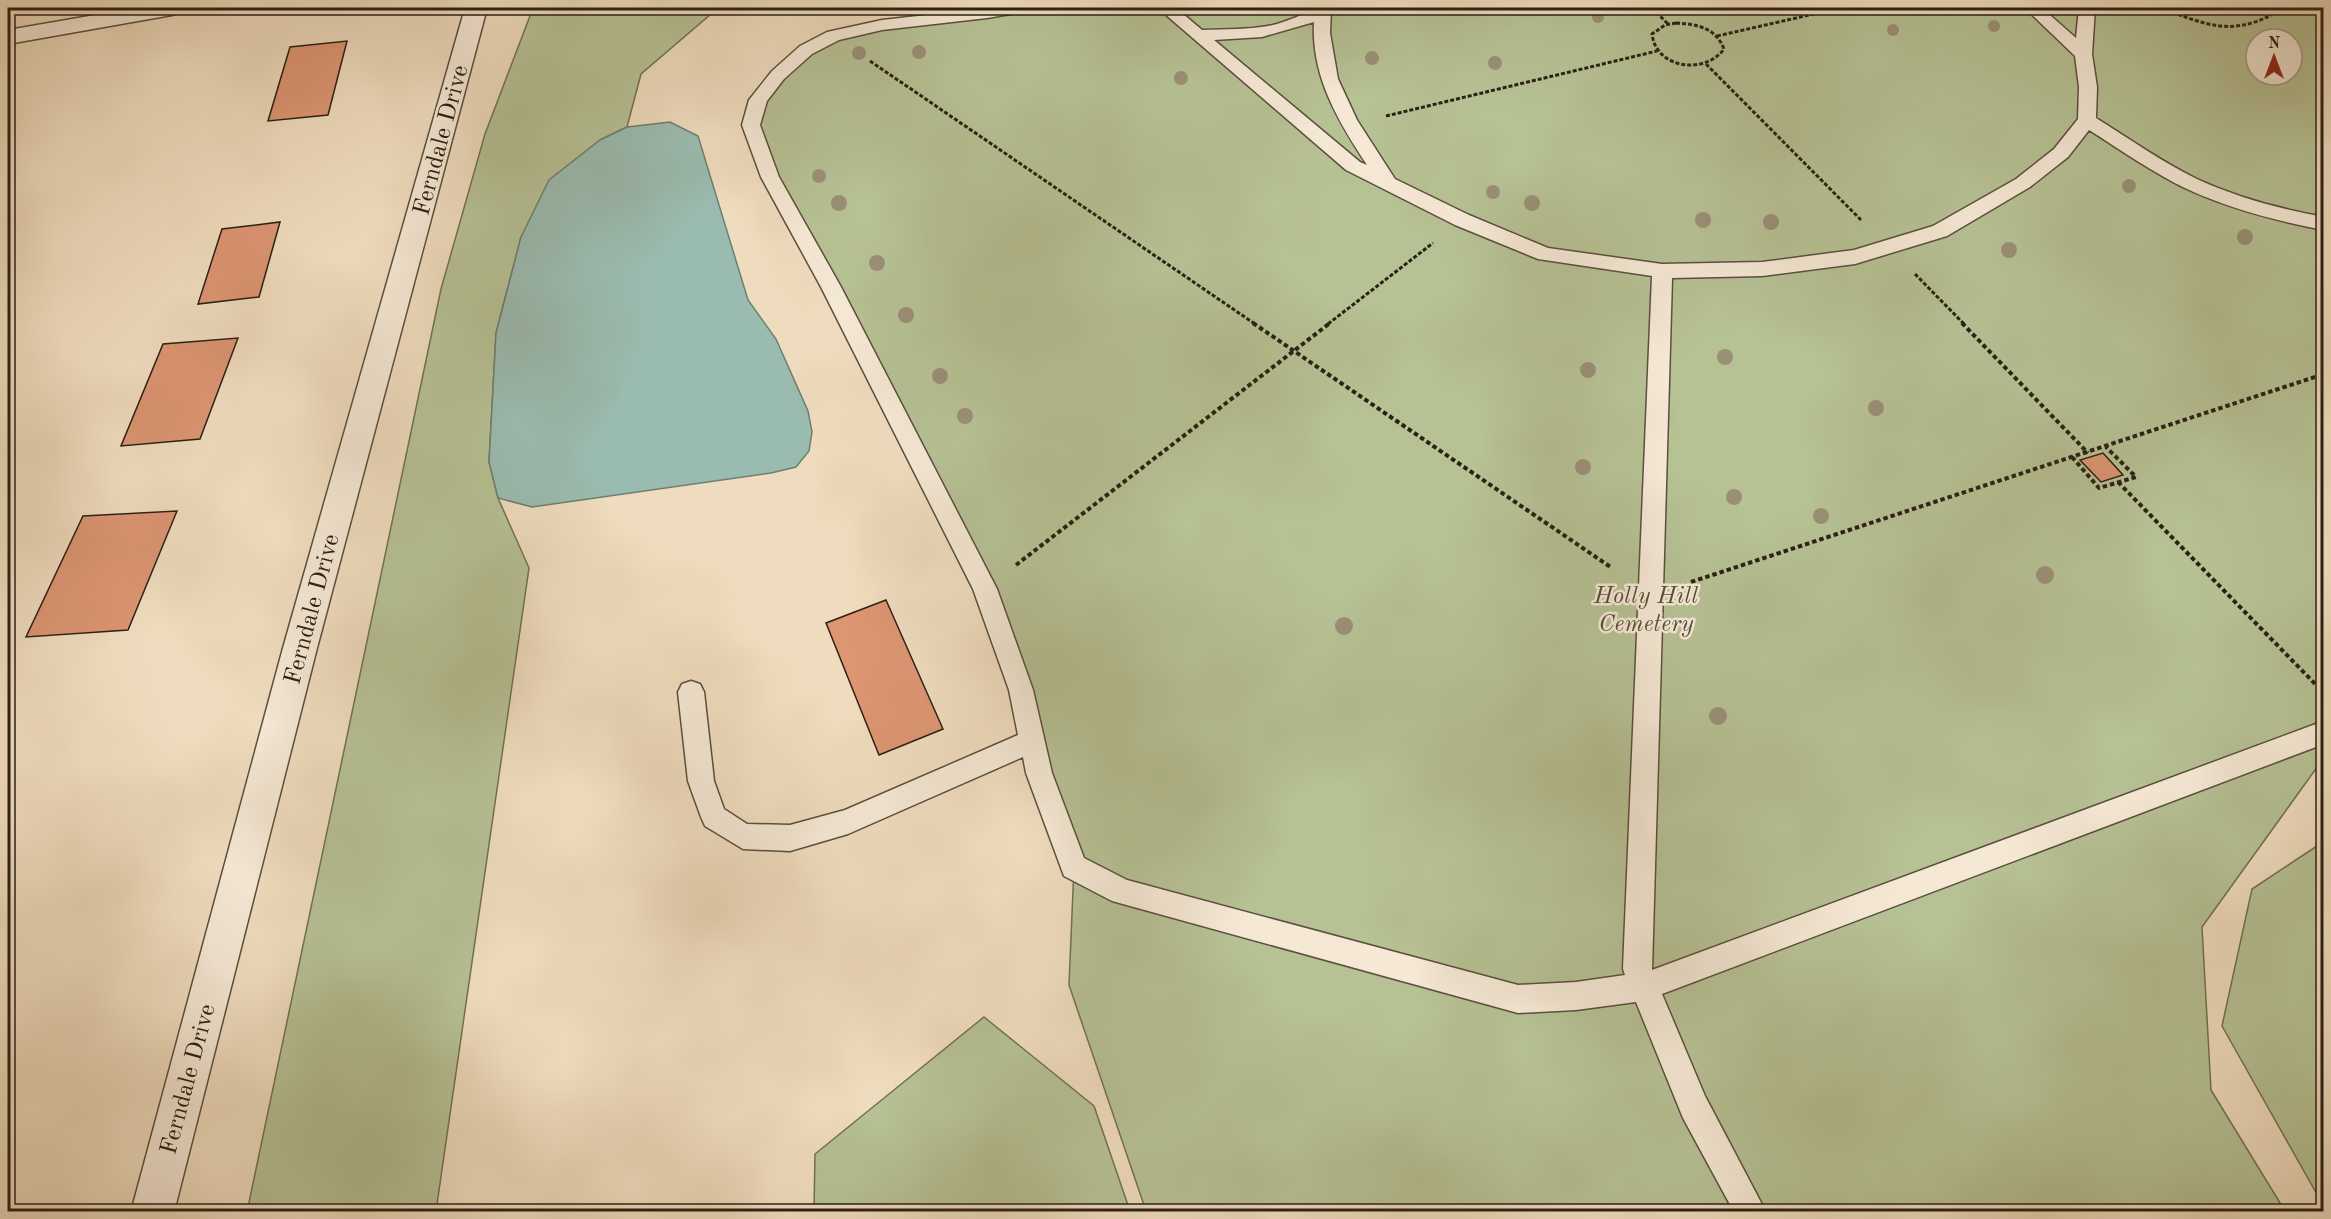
<svg xmlns="http://www.w3.org/2000/svg" width="2331" height="1219" font-family="'Old Standard TT',serif">
<style>
.green{fill:#b6c194;stroke:#707054;stroke-width:1.5;fill-rule:evenodd}
.water{fill:#9abcb0;stroke:#6d7e72;stroke-width:1.5}
.building{fill:#dd9573;stroke:#2a2014;stroke-width:1.5}
.lines{fill:none;stroke-linecap:round;stroke-linejoin:round}
.service-casing{stroke:#5b4f3e;stroke-width:3}
.minor-casing{stroke:#5b4f3e;stroke-width:3}
.tertiary-casing{stroke:#5b4f3e;stroke-width:3}
.path-far1{stroke:#2a2014;stroke-width:3;stroke-dasharray:4 2;stroke-linecap:butt}
.path{stroke:#2a2014;stroke-width:4;stroke-dasharray:4.5 3;stroke-linecap:butt}
.service{fill:#f5e8d5;fill-rule:evenodd}
.minor{fill:#f5e8d5;fill-rule:evenodd}
.tertiary{fill:#f5e8d5;fill-rule:evenodd}
.tree{fill:#9a8f75}
.labels{text-anchor:middle;stroke-width:5;stroke-linejoin:round;paint-order:stroke}
.street-label{font-size:24px;fill:#2a2014;stroke:#f5e8d5}
.park-label{font-size:24px;font-style:italic;fill:#54503a;stroke:#f5e8d5}
</style>
<rect width="100%" height="100%" fill="#efdcbe"/>
<filter id="stains"><feTurbulence type="fractalNoise" baseFrequency=".00333" numOctaves="4"/><feColorMatrix values="0 0 0 0 .2 0 0 0 0 .09 0 0 0 0 .02 0 0 0 .5 -.17"/></filter>
<radialGradient id="worn" r=".72"><stop offset=".6" stop-color="#630" stop-opacity="0"/><stop offset="1" stop-color="#630" stop-opacity=".3"/></radialGradient>
<!-- green -->
<g class="green">
<path d="M533,8H718L641,74L627,127L600,140L521,237L496,333L489,462L498,498L529,568L436,1211L247,1212L441,289L485,134Z"/>
<path d="M1016,8H2323V759L2202,927L2211,1090L2285,1211H1146L1069,985L1074,867L985,589L751,125L758,100L833,36ZM2256,39H2292V75H2256Z"/>
<path d="M2323,842V1205L2222,1026L2252,889Z"/>
<path d="M984,1017L1094,1106L1130,1211H814L815,1154Z"/>
</g>
<!-- water -->
<path class="water" d="M670,122L698,136L748,300L776,339L808,411L812,432L809,451L796,467L771,473L532,507L498,498L489,462L496,333L521,237L549,180L600,140L627,127Z"/>
<!-- building -->
<g class="building">
<path d="M347,41L328,115L268,121L290,47Z"/>
<path d="M280,222L259,297L198,304L222,229Z"/>
<path d="M238,338L200,439L121,446L163,344Z"/>
<path d="M2103,453L2123,475L2101,482L2080,460Z"/>
<path d="M177,511L128,630L26,637L83,516Z"/>
<path d="M886,600L943,729L879,755L826,623Z"/>
</g>
<g class="lines">
<!-- service casing -->
<g class="service-casing">
<path id="service" d="M990,8H1024L1022,12L987,18L882,30L839,40L812,54L784,79L767,101L760,125L779,177L841,287L997,589L1033,690L1052,773L1084,858L1127,880L1518,985L1576,982L1625,975L1623,969L1652,276L1538,259L1455,225L1346,170L1158,8H1176L1202,30C1226,29 1250,30 1273,25C1295,20 1310,8 1331,8L1330,33L1338,79L1357,120L1395,179L1469,215L1548,248L1662,264L1762,262L1854,250L1933,226L2016,179L2054,149L2078,119L2079,87L2075,56L2025,8H2042L2076,38L2079,8H2095L2092,54L2097,87L2096,118C2130,139 2163,163 2199,180C2239,198 2281,209 2324,217V230C2277,221 2230,209 2187,189C2153,173 2121,150 2089,130L2068,157L2030,187L1947,236L1855,264L1762,276L1672,278L1652,970L2324,721V744L1662,994L1705,1096L1766,1212H1734L1683,1118L1636,1002L1576,1010L1518,1013L1112,901L1064,876L1026,773L1023,757L848,834L790,851L743,849L705,826L701,817L688,781L678,692L682,684L691,681L700,684L704,692L714,781L724,809L747,824L790,825L845,810L1018,735L1009,690L973,589L821,287L761,177L742,125L749,100L772,71L800,46L827,32L882,20ZM1314,22C1311,76 1338,121 1367,165L1360,162L1214,40L1262,37Z"/>
</g>
<!-- minor casing -->
<g class="minor-casing">
<path id="minor" d="M465,8H487L317,648L174,1212H131L283,648Z"/>
</g>
<!-- tertiary casing -->
<g class="tertiary-casing">
<path id="tertiary" d="M136,8H183L180,13L172,15L8,44V30Z"/>
</g>
<!-- path-far1 -->
<g class="path-far1">
<path d="M1652,8L1668,24"/>
<path d="M2161,8C2202,23 2229,37 2271,15L2269,8"/>
<path d="M1676,23C1697,24 1716,28 1724,49C1705,75 1656,69 1652,34L1665,25Z"/>
<path d="M1717,36L1840,8"/>
<path d="M870,61L1255,324"/>
<path d="M1706,64L1861,220"/>
<path d="M1386,116L1657,51"/>
<path d="M1915,274L1964,324"/>
<path d="M1328,324L1433,243"/>
</g>
<!-- path -->
<g class="path">
<path d="M1253,323L1612,568"/>
<path d="M1962,323L2088,453"/>
<path d="M2072,457L2099,488L2136,477L2106,447"/>
<path d="M2118,482L2324,693"/>
<path d="M1016,565L1330,323"/>
<path d="M1691,582L2324,374"/>
</g>
<!-- service -->
<use href="#service" class="service"/>
<!-- minor -->
<use href="#minor" class="minor"/>
<!-- tertiary -->
<use href="#tertiary" class="tertiary"/>
</g>
<!-- trees -->
<g class="tree">
<circle cx="1598" cy="17" r="6"/>
<circle cx="1994" cy="26" r="6"/>
<circle cx="1893" cy="30" r="6"/>
<circle cx="919" cy="52" r="7"/>
<circle cx="859" cy="53" r="7"/>
<circle cx="1372" cy="58" r="7"/>
<circle cx="1495" cy="63" r="7"/>
<circle cx="1181" cy="78" r="7"/>
<circle cx="819" cy="176" r="7"/>
<circle cx="2129" cy="186" r="7"/>
<circle cx="1493" cy="192" r="7"/>
<circle cx="839" cy="203" r="8"/>
<circle cx="1532" cy="203" r="8"/>
<circle cx="1703" cy="220" r="8"/>
<circle cx="1771" cy="222" r="8"/>
<circle cx="2245" cy="237" r="8"/>
<circle cx="2009" cy="250" r="8"/>
<circle cx="877" cy="263" r="8"/>
<circle cx="906" cy="315" r="8"/>
<circle cx="1725" cy="357" r="8"/>
<circle cx="1588" cy="370" r="8"/>
<circle cx="940" cy="376" r="8"/>
<circle cx="1876" cy="408" r="8"/>
<circle cx="965" cy="416" r="8"/>
<circle cx="1583" cy="467" r="8"/>
<circle cx="1734" cy="497" r="8"/>
<circle cx="1821" cy="516" r="8"/>
<circle cx="2045" cy="575" r="9"/>
<circle cx="1344" cy="626" r="9"/>
<circle cx="1718" cy="716" r="9"/>
</g>
<g class="labels">
<!-- street labels -->
<g class="street-label">
<text transform="translate(440 140) rotate(-75)" y="8">Ferndale Drive</text>
<text transform="translate(311 609) rotate(-75)" y="8">Ferndale Drive</text>
<text transform="translate(187 1079) rotate(-75)" y="8">Ferndale Drive</text>
</g>
<!-- park labels -->
<g class="park-label">
<text x="1646" y="603">Holly Hill<tspan x="1646" dy="28">Cemetery</tspan></text>
</g>
</g>
<!-- margin -->
<rect width="2331" height="1219" fill="none" stroke="#efdcbe" stroke-width="30"/>
<rect x="9" y="9" width="2313" height="1201" fill="none" stroke="#2a2014" stroke-width="3"/>
<rect x="15" y="15" width="2301" height="1189" fill="none" stroke="#2a2014" stroke-width="1.5"/>
<!-- north arrow -->
<g transform="translate(2274 57)"><circle r="28" fill="#f5e8d5" stroke="#a49888" stroke-width="1.5"/>
<path d="M0-4.5L10 22L0 15L-10 22Z" fill="#8f2418"/>
<text y="-9" font-size="16" font-weight="bold" text-anchor="middle" fill="#2a2014">N</text>
</g>
<rect width="100%" height="100%" filter="url(#stains)"/>
<rect width="100%" height="100%" fill="url(#worn)"/>
</svg>
